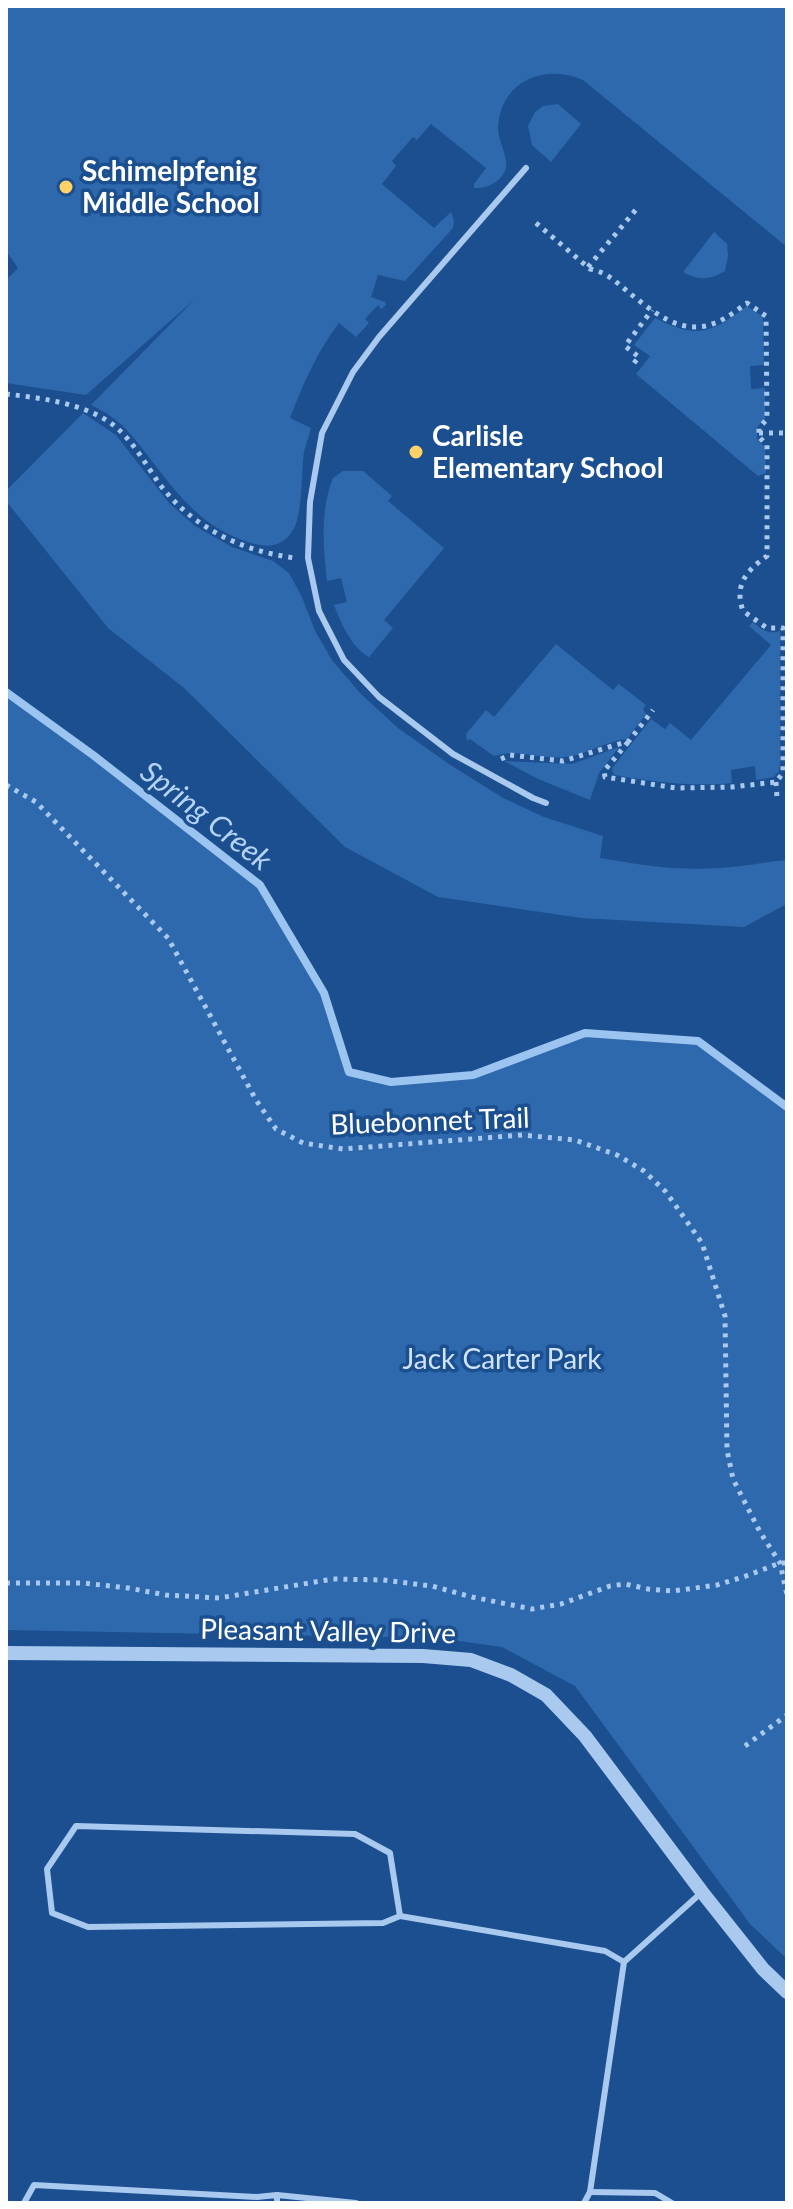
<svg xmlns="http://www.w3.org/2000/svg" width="793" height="2209" font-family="Lato,sans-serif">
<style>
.green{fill:#2e69ad}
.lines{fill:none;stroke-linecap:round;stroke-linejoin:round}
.stream{stroke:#9cc4f0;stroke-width:8}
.path{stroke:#a9c9ee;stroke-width:5;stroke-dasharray:4 6;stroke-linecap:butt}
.service{stroke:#a9c9ee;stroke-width:6}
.tertiary{stroke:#a9c9ee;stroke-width:14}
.poi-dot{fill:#ffd166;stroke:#1b4f8f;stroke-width:3}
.labels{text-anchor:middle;stroke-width:7;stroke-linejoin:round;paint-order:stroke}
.poi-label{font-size:28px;font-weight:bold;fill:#fff;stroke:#1b4f8f;text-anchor:start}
.street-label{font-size:28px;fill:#fff;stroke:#1b4f8f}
.park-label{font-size:28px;fill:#cfe3fa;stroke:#1b4f8f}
.water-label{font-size:30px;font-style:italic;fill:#b5d3f5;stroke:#1b4f8f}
</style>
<rect width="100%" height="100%" fill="#1b4f8f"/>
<!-- green -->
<g class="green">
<path d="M6,6H787V247L583,80C544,63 499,82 498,129C498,141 510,159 505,171C500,183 485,189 474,188V184L486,168L431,124L417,140L413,137L392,161L396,166L382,184L434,228L451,212L454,221L453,228L405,281L378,275L371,297L385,302L386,305L381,309L378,305L365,319L369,323L356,337L339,323C317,352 303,384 290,418L311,428C309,436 306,444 304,452C301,472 303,514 293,530C283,547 268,548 251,543C188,524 166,474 126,429C116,419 104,411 91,405L194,300L86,395L6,383V280L18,268L6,251Z"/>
<path d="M558,104L581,124L551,162L532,145L528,126L535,112L543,106Z"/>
<path d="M714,232L727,244L728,256L725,271C709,280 699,281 683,272Z"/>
<path d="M747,306L763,317L764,365L750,366L751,389L765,388V419L757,427V439L765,447L766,473L758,476L636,374L650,356L634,345L655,318C697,339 711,334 747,306Z"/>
<path d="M83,413L116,435L169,503L195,526L232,547L273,561L289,573L302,597L315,631L332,660L360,693L398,728L449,764L503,798L544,817L603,836L600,858C640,865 679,871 719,868C741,867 764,862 787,860V904L744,927L581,918L438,897L345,847L184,688L108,628L6,501V491Z"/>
<path d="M343,471H363L392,496L388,501L444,548L384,620L393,628L369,657C351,647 341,623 334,605L347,602L341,578L327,581C323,547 320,510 333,478Z"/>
<path d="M753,622C760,629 769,635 780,631V764L779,771L774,777L756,780L755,766L731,770L732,783C692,787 654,782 615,775L612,771L613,767L651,719L665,729L670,723L691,740L771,645L749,626Z"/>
<path d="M556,644L613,690L619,684L646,705L643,709L646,714L627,739C605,741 587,755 565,757C539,760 522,748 494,756L470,739L467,741L466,734L486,710L494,717Z"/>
<path d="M6,692L93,755L260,885L324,993L349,1072L391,1082L473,1075L585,1033L698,1041L787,1107V1959L750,1924L575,1686L502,1647L437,1638L6,1630Z"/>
<path d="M619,747L599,773L590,800L538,779L504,761L572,764Z"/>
</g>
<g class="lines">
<!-- stream -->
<path class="stream" d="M6,692L93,755L260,885L324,993L349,1072L391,1082L473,1075L585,1033L698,1041L787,1107"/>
<!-- path -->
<g class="path">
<path d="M536,223L590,269C606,272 615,281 627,291C652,311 681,337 715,323C726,319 737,310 747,303L766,316L767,419L759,428V437L767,445V556C746,571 734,585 743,611L767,628H783V773L776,782L732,787L676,788L605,777L604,771L629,741"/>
<path d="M588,267L639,206"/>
<path d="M634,363L639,357L625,346L652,310"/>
<path d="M6,394C41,398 83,403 112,424C131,438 145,463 158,482C191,527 241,551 295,558"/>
<path d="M759,433H787"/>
<path d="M501,759L510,755L563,761L629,741L653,710"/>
<path d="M776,782L777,798"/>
<path d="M6,785L36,802L168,938L256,1100L276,1129L303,1143L343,1149L522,1135L575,1140L617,1155L644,1171L666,1192L702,1243L725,1316L727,1450L733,1479L760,1532L780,1563L787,1595"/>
<path d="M6,1583H83L128,1588L166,1595L219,1598L333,1579L383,1580L432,1586L472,1597L532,1609L561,1604L610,1586L625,1584L648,1589L673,1591L717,1585L746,1576L780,1563H787"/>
<path d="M745,1746L787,1715"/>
</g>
<!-- service -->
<g class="service">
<path d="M526,168L379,337L353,372L322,433L310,502L308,558L319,611L344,660L379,697L453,754L533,798L546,803"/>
<path d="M76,1826L355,1834L390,1853L400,1916L383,1923L88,1927L52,1913L47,1869Z"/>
<path d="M400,1916L605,1951L624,1962"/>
<path d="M590,2192L655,2193L672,2203"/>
<path d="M277,2195L356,2203"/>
<path d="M24,2203L34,2185L257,2197L277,2195V2203"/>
<path d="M584,2203L590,2192L624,1962L701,1893"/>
</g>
<!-- tertiary -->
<path class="tertiary" d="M6,1653L423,1656L471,1660L511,1675L546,1695L585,1736L702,1892L763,1969L787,1992"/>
</g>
<!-- markers -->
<g class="poi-dot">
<circle cx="66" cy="187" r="8"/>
<circle cx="416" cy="452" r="8"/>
</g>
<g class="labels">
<!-- poi labels -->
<g class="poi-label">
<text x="82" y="181">Schimelpfenig<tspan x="82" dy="32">Middle School</tspan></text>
<text x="432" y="446">Carlisle<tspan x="432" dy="32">Elementary School</tspan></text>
</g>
<!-- street labels -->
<g class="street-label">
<text transform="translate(430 1121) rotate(-2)" y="10">Bluebonnet Trail</text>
<text transform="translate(328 1631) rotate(1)" y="10">Pleasant Valley Drive</text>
</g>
<!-- park labels -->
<g class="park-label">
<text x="502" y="1369">Jack Carter Park</text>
</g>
<!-- water labels -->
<g class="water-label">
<text transform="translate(206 816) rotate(38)" y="10">Spring Creek</text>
</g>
</g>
<!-- border -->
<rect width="793" height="2209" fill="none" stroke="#ffffff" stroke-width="16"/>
</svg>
